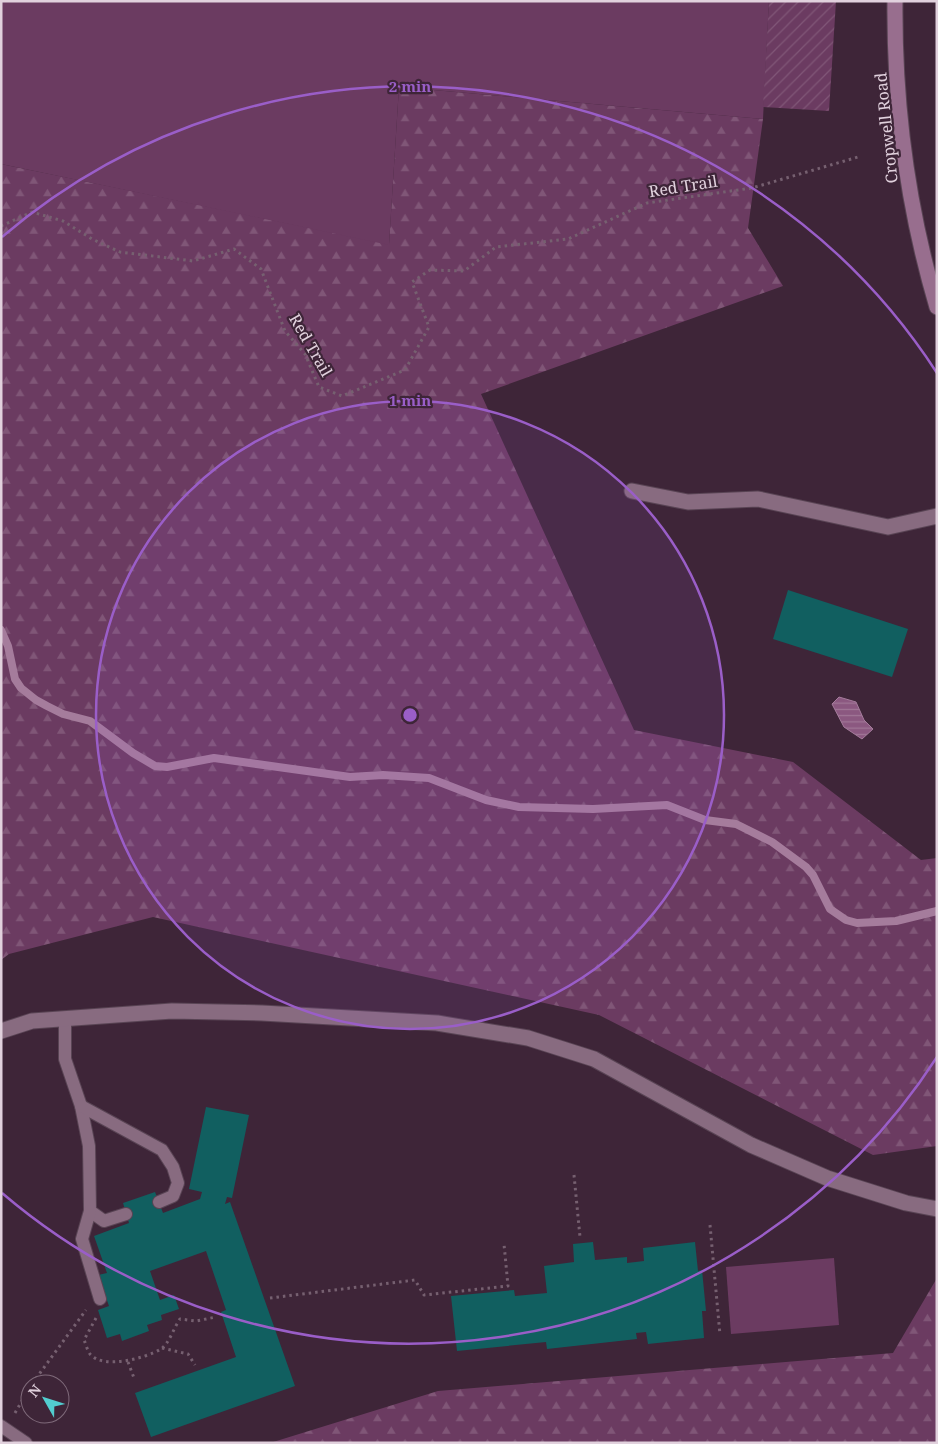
<svg xmlns="http://www.w3.org/2000/svg" width="938" height="1444" font-family="'Noto Serif',serif">
<style>
.forest{fill:url(#forest-firs)}
.park{fill:#6b3b61}
.garden{fill:url(#garden-furrows)}
.water{fill:url(#water-rules);stroke:#a57c9c}
.lines{fill:none;stroke-linecap:round;stroke-linejoin:round}
.stream{stroke:#a57c9c;stroke-width:8}
.building{fill:#115f60}
.lane-casing{stroke:#594454;stroke-width:14}
.street-casing{stroke:#594454;stroke-width:17}
.secondary-casing{stroke:#594454;stroke-width:17}
.path{stroke:#766070;stroke-width:3;stroke-dasharray:2.5 4;stroke-linecap:butt}
.lane{stroke:#886b80;stroke-width:12}
.street{stroke:#886b80;stroke-width:15}
.secondary{stroke:#986e8e;stroke-width:15}
.ring{fill:none;stroke:#9a5ec8;stroke-width:2.5}
.labels{text-anchor:middle;stroke-width:4.5;stroke-linejoin:round;paint-order:stroke}
.street-label{font-size:16px;fill:#e1d1dd;stroke:#3e2538}
.centre{fill:#9a5ec8;stroke:#3e2538;stroke-width:2.5}
.ring-label{font-size:15px;text-anchor:middle;font-weight:bold;fill:#9a5ec8;stroke:#3e2538;stroke-width:4.5;stroke-linejoin:round;paint-order:stroke}
</style>
<defs>
<pattern id="forest-firs" width="22" height="20" patternUnits="userSpaceOnUse" patternTransform="scale(1.25)"><rect width="22" height="20" fill="#6b3b61"/><path d="M5 1l3.5 6h-7zM16 11l3.5 6h-7z" fill="#805677"/></pattern>
<pattern id="garden-furrows" width="10" height="10" patternUnits="userSpaceOnUse" patternTransform="scale(1.25)"><rect width="10" height="10" fill="#6b3b61"/><path d="M-1 1l2-2M0 10L10 0M9 11l2-2" fill="none" stroke="#805677"/></pattern>
<pattern id="water-rules" width="6" height="5" patternUnits="userSpaceOnUse" patternTransform="scale(1.25)"><rect width="6" height="5" fill="#8b5880"/><path d="M0 2.5h6" fill="none" stroke="#a07797"/></pattern>
</defs>
<rect width="100%" height="100%" fill="#3e2538"/>
<!-- forest -->
<g class="forest">
<path d="M399,87L763,119L748,228L783,286L481,394L634,730L793,762L921,860L937,858V1146L873,1155L599,1015L153,917L9,954L1,960V164L389,244Z"/>
<path d="M937,1278V1443H270L438,1391L893,1353Z"/>
</g>
<!-- park -->
<g class="park">
<path d="M1,1H769L763,119L399,87L389,245L1,164Z"/>
<path d="M834,1258L839,1325L731,1334L726,1267Z"/>
</g>
<!-- garden -->
<path class="garden" d="M769,1H836L829,111L763,107Z"/>
<!-- water -->
<path class="water" d="M839,697L856,702L864,720L873,729L862,739L844,727L832,704Z"/>
<g class="lines">
<!-- stream -->
<path class="stream" d="M1,630L8,646L15,679L21,688L36,700L47,706L63,714L90,721L133,753L155,766L167,767L214,758L350,777L383,775L429,778L486,800L519,807L593,809L667,805L705,820L736,824L772,842L806,867L813,875L830,909L846,920L857,923L896,921L937,911"/>
</g>
<!-- building -->
<g class="building">
<path d="M788,590L908,629L892,677L773,639Z"/>
<path d="M206,1107L249,1115L232,1198L227,1197L225,1204L230,1202L295,1386L151,1437L135,1393L236,1357L221,1312L226,1310L206,1251L150,1271L160,1300L174,1295L179,1309L161,1315L162,1320L147,1325L149,1331L122,1341L120,1334L107,1338L98,1310L109,1306L98,1275L107,1273L94,1236L129,1223L123,1203L155,1192L163,1213L200,1199L202,1192L189,1189Z"/>
<path d="M593,1242L595,1260L627,1257V1263L644,1261L643,1248L695,1242L698,1271L702,1270L706,1311H702L704,1338L648,1344L646,1332L636,1333L637,1339L547,1349L546,1342L457,1351L451,1296L514,1290L515,1296L547,1293L544,1266L574,1262L573,1244Z"/>
</g>
<g class="lines">
<!-- lane casing -->
<g class="lane-casing">
<g id="lane">
<path d="M65,1019V1059L81,1106L89,1146L90,1211L104,1221L126,1214"/>
<path d="M81,1106L162,1150L173,1167L178,1183L173,1196L159,1202"/>
<path d="M90,1211L82,1239L100,1299"/>
<path d="M1,1426L26,1443"/>
</g>
</g>
<!-- street casing -->
<g class="street-casing">
<g id="street">
<path d="M632,491L688,502L758,499L888,527L937,516"/>
<path d="M1,1031L32,1021L172,1011L262,1013L437,1023L528,1038L594,1059L751,1145L827,1178L906,1203L937,1209"/>
</g>
</g>
<!-- secondary casing -->
<g class="secondary-casing">
<path id="secondary" d="M895,1C894,103 908,209 937,307"/>
</g>
<!-- path -->
<g class="path">
<path d="M1,226L32,212L63,221L92,239L120,252L193,261L234,249L261,269L285,331L305,354L319,387L342,396L405,370L429,327L412,282L430,270L464,271L496,247L568,239L647,203L752,188L858,157"/>
<path d="M574,1175L580,1237"/>
<path d="M710,1225L720,1335"/>
<path d="M270,1298L415,1280L424,1295L508,1286L504,1244"/>
<path d="M96,1318L84,1340C86,1344 87,1350 90,1354C103,1370 146,1358 161,1349C169,1344 174,1327 180,1319L196,1321L216,1317"/>
<path d="M162,1348L188,1354L195,1365"/>
<path d="M128,1362L134,1378"/>
<path d="M32,1384L86,1310"/>
<path d="M15,1413L30,1387"/>
</g>
<!-- lane -->
<use href="#lane" class="lane"/>
<!-- street -->
<use href="#street" class="street"/>
<!-- secondary -->
<use href="#secondary" class="secondary"/>
</g>
<!-- distance rings -->
<circle cx="410" cy="715" r="314" fill="#9a5ec8" fill-opacity=".12"/>
<g class="ring">
<circle cx="410" cy="715" r="314"/>
<path d="M937 1057A628 628 0 0 1 2 1193M2 237A628 628 0 0 1 937 373"/>
</g>
<g class="labels">
<!-- street labels -->
<g class="street-label">
<text transform="translate(886 128) rotate(-96)" y="6">Cropwell Road</text>
<text transform="translate(683 186) rotate(-9)" y="6">Red Trail</text>
<text transform="translate(311 345) rotate(60)" y="6">Red Trail</text>
</g>
</g>
<circle cx="410" cy="715" r="8" class="centre"/>
<g class="ring-label">
<text x="410" y="92">2 min</text>
<text x="410" y="406">1 min</text>
</g>
<!-- border -->
<rect width="938" height="1444" fill="none" stroke="#e1d1dd" stroke-width="5"/>
<!-- north arrow -->
<g transform="translate(45 1399) rotate(309)"><circle r="24" fill="#3e2538" stroke="#7f6a7a"/>
<path d="M0-4L9 19L0 12L-9 19Z" fill="#52cdcf"/>
<text y="-8" font-size="14" font-weight="bold" text-anchor="middle" fill="#e1d1dd">N</text>
</g>
</svg>
